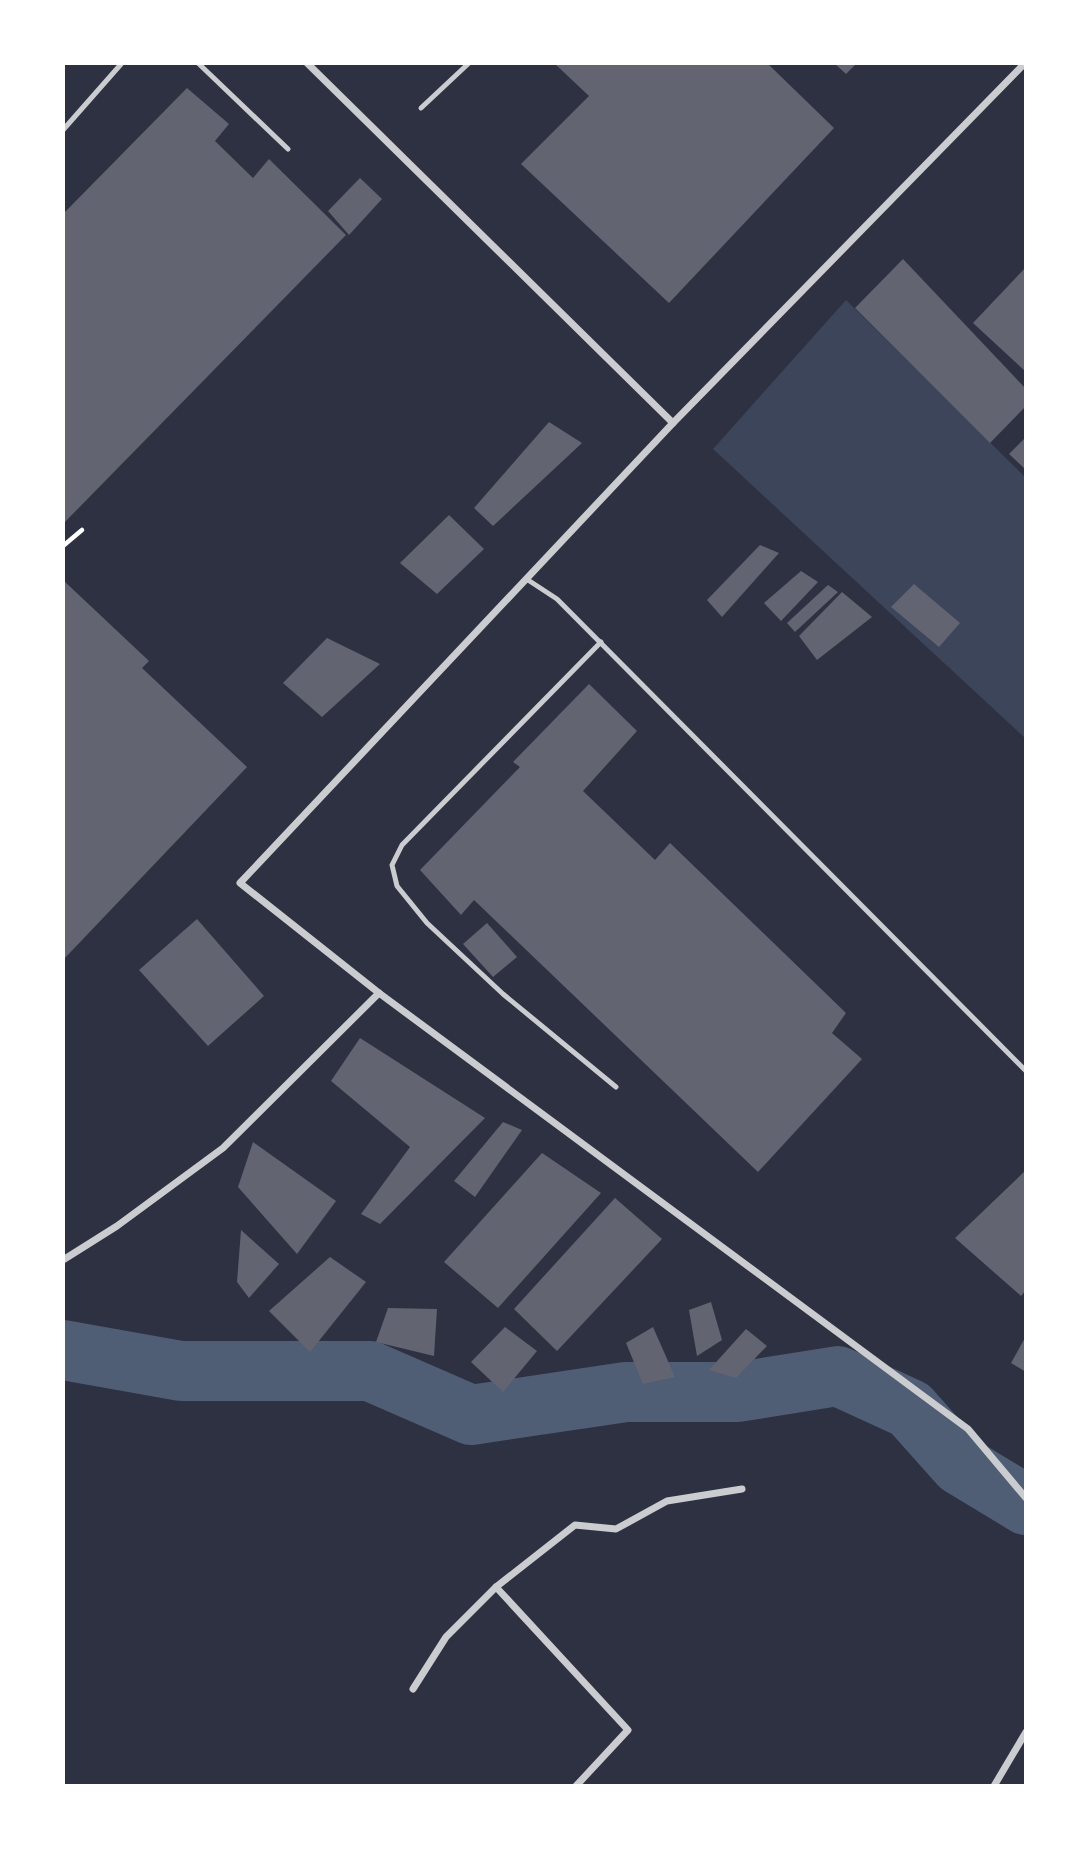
<svg xmlns="http://www.w3.org/2000/svg" width="1089" height="1849" font-family="Roboto,sans-serif">
<style>
.green{fill:#3c4559}
.lines{fill:none;stroke-linecap:round;stroke-linejoin:round}
.river{stroke:#4f5d75;stroke-width:60}
.building{fill:#626471}
.path{stroke:#fff;stroke-width:4.5}
.service{stroke:#caccd0;stroke-width:5}
.minor{stroke:#caccd0;stroke-width:7}
</style>
<rect width="100%" height="100%" fill="#2d3142"/>
<!-- green -->
<path class="green" d="M846,300L1026,478V739L713,449Z"/>
<g class="lines">
<!-- river -->
<path class="river" d="M63,1350L181,1371H370L471,1415L626,1392H738L838,1376L910,1409L960,1465L1026,1505"/>
</g>
<!-- building -->
<g class="building">
<path d="M554,63H767L834,128L669,303L521,164L589,96Z"/>
<path d="M834,63H857L846,74Z"/>
<path d="M187,88L229,124L215,141L253,178L269,159L346,235L63,524V214Z"/>
<path d="M360,178L382,199L349,235L328,211Z"/>
<path d="M903,259L1026,389V406L990,443L855,308Z"/>
<path d="M1026,267V372L973,323Z"/>
<path d="M549,422L582,443L493,526L474,508Z"/>
<path d="M1026,437V470L1009,454Z"/>
<path d="M449,515L484,549L437,594L400,563Z"/>
<path d="M760,545L779,553L722,617L707,600Z"/>
<path d="M801,571L818,582L781,621L764,603Z"/>
<path d="M63,580L149,661L142,668L247,767L63,960Z"/>
<path d="M914,584L960,623L939,647L891,607Z"/>
<path d="M828,585L838,592L795,632L787,623Z"/>
<path d="M842,592L872,617L817,660L799,636Z"/>
<path d="M327,638L380,664L322,717L283,683Z"/>
<path d="M589,684L637,731L583,791L655,860L670,843L846,1013L832,1033L862,1059L758,1172L474,900L461,915L420,870L520,767L513,762Z"/>
<path d="M197,919L264,996L208,1046L139,970Z"/>
<path d="M487,923L517,957L493,977L463,944Z"/>
<path d="M360,1038L485,1118L380,1224L361,1214L410,1147L331,1081Z"/>
<path d="M503,1122L522,1130L475,1197L454,1181Z"/>
<path d="M253,1142L336,1201L297,1254L238,1187Z"/>
<path d="M542,1153L601,1193L498,1308L444,1262Z"/>
<path d="M1026,1170V1290L1021,1296L955,1238Z"/>
<path d="M615,1198L662,1239L557,1351L514,1309Z"/>
<path d="M241,1230L279,1264L249,1298L237,1282Z"/>
<path d="M330,1257L366,1282L310,1352L269,1311Z"/>
<path d="M711,1302L722,1340L697,1356L689,1310Z"/>
<path d="M388,1308L437,1309L434,1356L376,1342Z"/>
<path d="M505,1327L537,1351L503,1392L471,1362Z"/>
<path d="M653,1327L675,1377L643,1384L626,1343Z"/>
<path d="M746,1329L767,1346L736,1378L709,1370Z"/>
<path d="M1026,1336V1372L1011,1363Z"/>
</g>
<g class="lines">
<!-- path -->
<path class="path" d="M63,546L82,530"/>
<!-- service -->
<g class="service">
<path d="M198,63L288,149"/>
<path d="M421,108L469,63"/>
<path d="M63,130L122,63"/>
<path d="M528,580L557,599L1026,1071"/>
<path d="M601,642L402,845L392,865L397,886L427,923L503,994L616,1087"/>
</g>
<!-- minor -->
<g class="minor">
<path d="M307,63L673,423"/>
<path d="M1025,63L673,423L240,883L379,993L968,1429L1026,1498"/>
<path d="M63,1260L117,1226L223,1148L379,993"/>
<path d="M413,1689L446,1637L496,1587"/>
<path d="M576,1786L628,1730L496,1587L575,1525L616,1529L667,1501L742,1489"/>
<path d="M994,1786L1026,1732"/>
</g>
</g>
<!-- border -->
<rect width="1089" height="1849" fill="none" stroke="#ffffff" stroke-width="130"/>
</svg>
